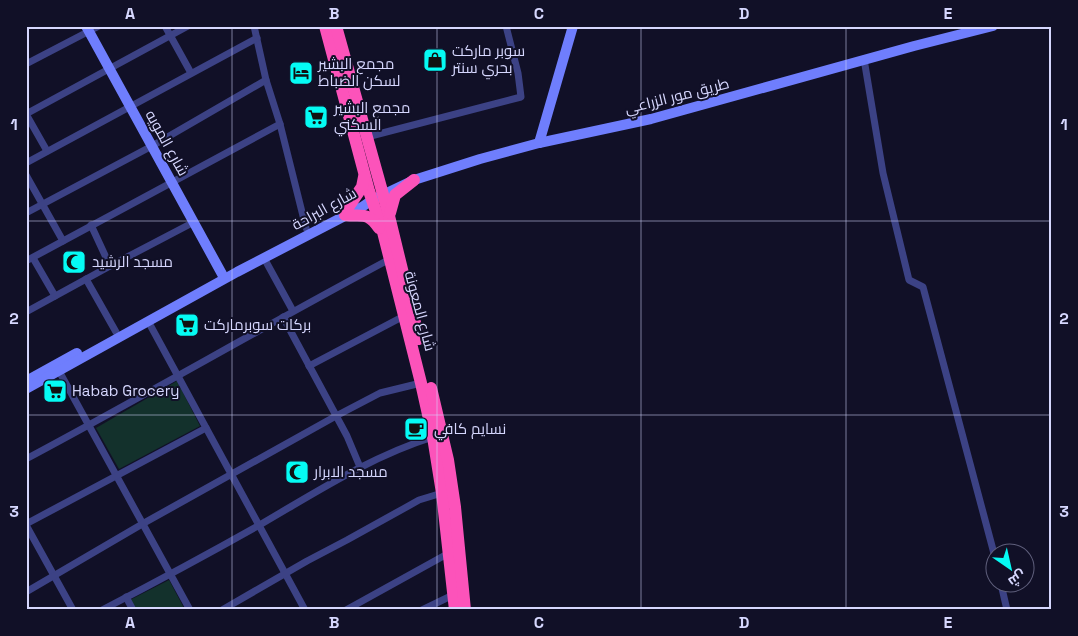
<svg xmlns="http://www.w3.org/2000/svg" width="1078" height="636" font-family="'Space Grotesk',Cairo,sans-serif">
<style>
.green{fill:#13312c}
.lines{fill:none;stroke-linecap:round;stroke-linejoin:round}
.street{stroke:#3c4285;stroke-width:7}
.secondary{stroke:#6f7efd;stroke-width:10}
.highway{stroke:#fc53ba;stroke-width:12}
.grid{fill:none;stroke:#d6d7fe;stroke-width:1;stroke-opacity:0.55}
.labels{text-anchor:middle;stroke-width:4;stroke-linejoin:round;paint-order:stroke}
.poi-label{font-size:15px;fill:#d6d7fe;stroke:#111027;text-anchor:start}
.street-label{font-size:15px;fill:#d6d7fe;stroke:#111027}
.neatline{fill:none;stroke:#d6d7fe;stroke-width:2}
.grid-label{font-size:16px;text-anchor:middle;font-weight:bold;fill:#d6d7fe}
</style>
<rect width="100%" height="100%" fill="#111027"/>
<!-- green -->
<g class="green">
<path d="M177,381L200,426L119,469L96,428Z"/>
<path d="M169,580L185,610H135L130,600Z"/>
</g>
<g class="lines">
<!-- street -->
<g class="street">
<path d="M165,26L191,73"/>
<path d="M254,26L266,80L280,124L306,228"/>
<path d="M864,59L883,173L909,280L923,287L996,561"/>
<path d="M26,64L99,26"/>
<path d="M367,137L521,97L518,73L506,26"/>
<path d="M47,151L26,114L188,26"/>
<path d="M26,163L257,38"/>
<path d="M26,175L63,241"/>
<path d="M26,213L152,146L266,80"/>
<path d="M91,225L110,266"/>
<path d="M33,258L55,296"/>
<path d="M264,258L293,311"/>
<path d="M26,261L280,124"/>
<path d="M86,279L116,332"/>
<path d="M26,312L110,266L194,222"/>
<path d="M283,317L347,436L360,467"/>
<path d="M148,321L305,610"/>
<path d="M309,366L404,316"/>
<path d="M59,371L190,610"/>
<path d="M26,459C148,394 268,324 390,259"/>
<path d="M26,524L206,428"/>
<path d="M26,525L73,610"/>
<path d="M1001,584L1007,610"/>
<path d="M26,592L144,523L336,416L380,393L421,383"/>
<path d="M126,597L133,610"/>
<path d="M102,610C156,582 210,553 263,523C318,491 372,456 433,437"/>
<path d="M222,610L307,561L347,540L403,509L419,500L442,493"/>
<path d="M346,610L449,553"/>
<path d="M422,610L453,595"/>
</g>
<!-- secondary -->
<g class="secondary">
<path d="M86,26L222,274"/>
<path d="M539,143L573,26"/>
<path d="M30,379L77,353"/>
<path d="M26,389L237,272L362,207L372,200L414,180L480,159L539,143L651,119L914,46L993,26"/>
</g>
<!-- highway -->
<g class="highway">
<path d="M325,26L369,191L383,232L421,383L433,437L442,493L455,610"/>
<path d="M336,26L389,216L419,339"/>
<path d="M349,206L362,187L364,177"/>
<path d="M390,213L395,195L414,180"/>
<path d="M345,215C363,217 367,211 379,228"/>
<path d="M431,388L448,460L455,507L465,610"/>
</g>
</g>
<!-- grid -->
<path class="grid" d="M232,26V610M437,26V610M641,26V610M846,26V610M26,221H1052M26,415H1052"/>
<!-- icons -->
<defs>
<g id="shop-square" transform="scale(1.25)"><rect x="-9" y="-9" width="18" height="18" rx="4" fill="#05fbf4" stroke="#111027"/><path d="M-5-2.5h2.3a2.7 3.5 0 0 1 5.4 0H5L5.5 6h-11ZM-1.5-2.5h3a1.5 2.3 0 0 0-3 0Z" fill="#111"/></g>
<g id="hotel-square" transform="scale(1.25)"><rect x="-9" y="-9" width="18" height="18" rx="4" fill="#05fbf4" stroke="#111027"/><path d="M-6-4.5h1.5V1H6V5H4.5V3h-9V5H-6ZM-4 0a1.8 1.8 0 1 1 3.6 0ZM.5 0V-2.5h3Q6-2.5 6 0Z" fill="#111"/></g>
<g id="supermarket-square" transform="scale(1.25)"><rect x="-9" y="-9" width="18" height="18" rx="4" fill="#05fbf4" stroke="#111027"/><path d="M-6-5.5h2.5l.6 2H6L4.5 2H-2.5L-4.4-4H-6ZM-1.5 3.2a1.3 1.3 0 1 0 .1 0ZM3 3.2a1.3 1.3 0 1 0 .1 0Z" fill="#111"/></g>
<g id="mosque-square" transform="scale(1.25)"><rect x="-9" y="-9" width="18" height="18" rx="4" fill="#05fbf4" stroke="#111027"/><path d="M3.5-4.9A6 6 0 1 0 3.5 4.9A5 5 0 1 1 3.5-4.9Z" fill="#111"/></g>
<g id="cafe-square" transform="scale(1.25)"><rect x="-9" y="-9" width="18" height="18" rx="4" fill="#05fbf4" stroke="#111027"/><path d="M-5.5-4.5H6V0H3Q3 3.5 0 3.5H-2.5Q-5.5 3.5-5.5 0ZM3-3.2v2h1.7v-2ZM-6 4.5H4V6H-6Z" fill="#111"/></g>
</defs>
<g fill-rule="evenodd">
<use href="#shop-square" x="435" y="60"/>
<use href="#hotel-square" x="301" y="73"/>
<use href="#supermarket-square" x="316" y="117"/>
<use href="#mosque-square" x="74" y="262"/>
<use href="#supermarket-square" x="187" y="325"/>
<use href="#supermarket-square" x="55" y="391"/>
<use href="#cafe-square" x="416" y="429"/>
<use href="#mosque-square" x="297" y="472"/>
</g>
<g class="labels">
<!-- poi labels -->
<g class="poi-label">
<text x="452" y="56">سوبر ماركت<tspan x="452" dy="17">بحري سنتر</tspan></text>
<text x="318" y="69">مجمع البشير<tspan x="318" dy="17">لسكن الضباط</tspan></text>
<text x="334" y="113">مجمع البشير<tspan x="334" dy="17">السكني</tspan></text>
<text x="92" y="267">مسجد الرشيد</text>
<text x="204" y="330">بركات سوبرماركت</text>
<text x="72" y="396">Habab Grocery</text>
<text x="434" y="434">نسايم كافي</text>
<text x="314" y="477">مسجد الابرار</text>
</g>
<!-- street labels -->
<g class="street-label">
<text transform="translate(677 96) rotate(-14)" y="5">طريق مور الزراعي</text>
<text transform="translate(167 143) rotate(61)" y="5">شارع المويه</text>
<text transform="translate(324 209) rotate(-29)" y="5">شارع البراحة</text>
<text transform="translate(420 311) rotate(75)" y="5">شارع المعونة</text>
</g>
</g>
<!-- border -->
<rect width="1078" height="636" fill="none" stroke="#111027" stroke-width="55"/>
<!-- north arrow -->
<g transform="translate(1010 568) rotate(146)"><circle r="24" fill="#111027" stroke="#60607d"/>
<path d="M0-4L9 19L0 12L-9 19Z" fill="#05fbf4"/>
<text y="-8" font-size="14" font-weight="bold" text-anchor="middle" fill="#d6d7fe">ش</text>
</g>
<rect x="28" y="28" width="1022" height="580" class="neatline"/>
<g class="grid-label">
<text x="130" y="19">A</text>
<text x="334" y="19">B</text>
<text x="539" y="19">C</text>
<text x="744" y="19">D</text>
<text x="948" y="19">E</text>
<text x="14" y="130">1</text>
<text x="1064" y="130">1</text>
<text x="14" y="324">2</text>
<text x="1064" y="324">2</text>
<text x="14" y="517">3</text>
<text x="1064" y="517">3</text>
<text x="130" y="628">A</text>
<text x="334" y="628">B</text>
<text x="539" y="628">C</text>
<text x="744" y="628">D</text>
<text x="948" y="628">E</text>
</g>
</svg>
